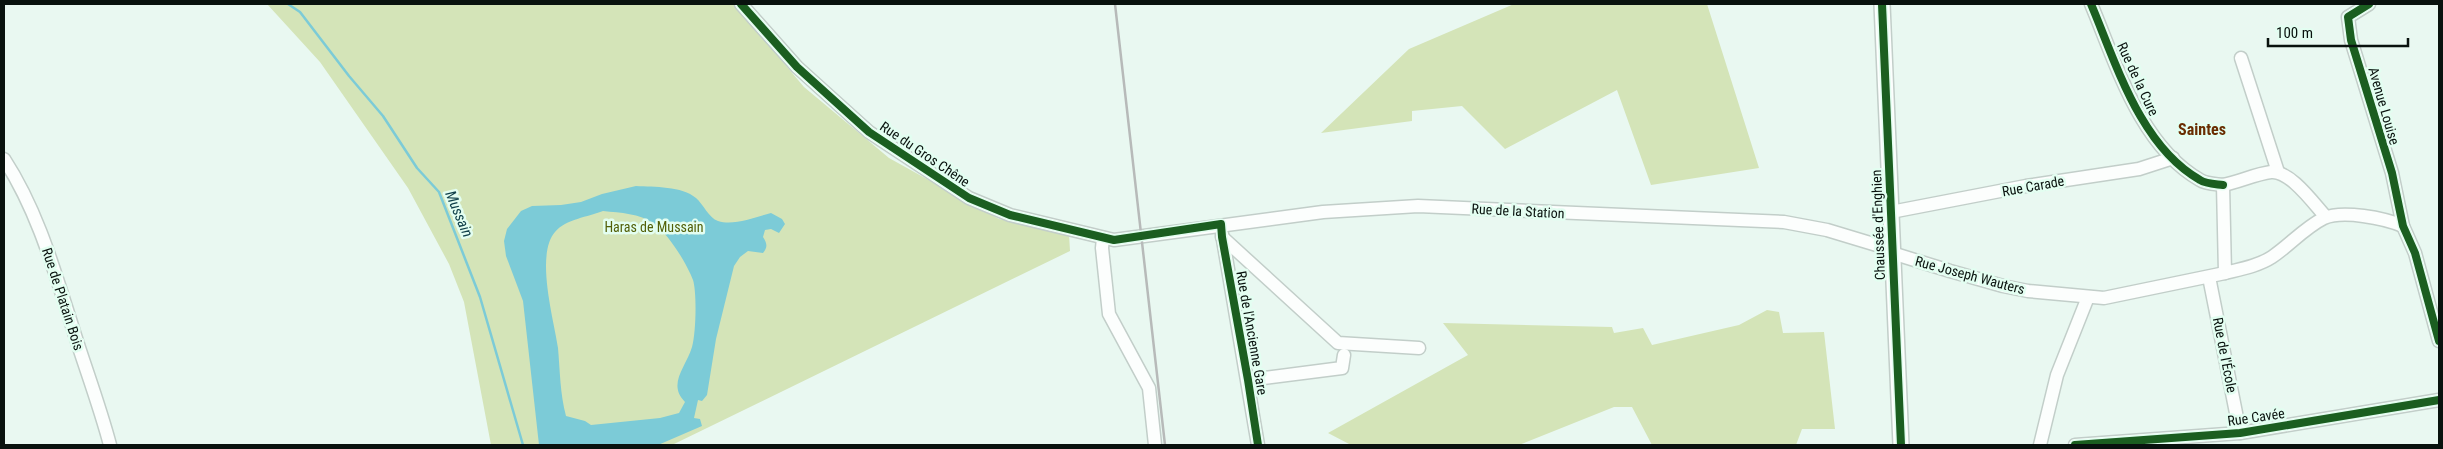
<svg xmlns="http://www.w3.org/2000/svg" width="2443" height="449" font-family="'Roboto Condensed',sans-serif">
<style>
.green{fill:#d4e4b8}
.water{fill:#7ccbd7;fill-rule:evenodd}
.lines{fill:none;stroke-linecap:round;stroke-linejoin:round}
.stream{stroke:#7ccbd7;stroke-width:2.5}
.minor-casing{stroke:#c2cec9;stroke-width:15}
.major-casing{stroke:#c2cec9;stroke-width:18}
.minor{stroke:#fcfefd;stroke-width:12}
.major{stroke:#fcfefd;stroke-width:15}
.rail{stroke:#b7bab9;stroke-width:2.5}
.cycleway-casing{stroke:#e3fef1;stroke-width:11}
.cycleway{stroke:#1b5e20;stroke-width:8}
.labels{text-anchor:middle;stroke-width:5;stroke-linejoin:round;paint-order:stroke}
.street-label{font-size:14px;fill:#09120e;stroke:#e3fef1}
.park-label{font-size:14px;fill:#525f07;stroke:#e3fef1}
.water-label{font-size:15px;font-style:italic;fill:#12424b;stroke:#e3fef1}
.quarter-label{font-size:16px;font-weight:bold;fill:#692c01;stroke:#e3fef1}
</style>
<rect width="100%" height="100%" fill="#e9f8f1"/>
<!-- green -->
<g class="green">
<path d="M267,4H734L804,87L889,158L999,219L1069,234L1070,251L672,445H491L464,302L449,264L408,188L320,62Z"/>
<path d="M1514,4H1707L1759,168L1651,185L1617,90L1505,149L1462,106L1412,111V121L1321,133L1409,49Z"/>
<path d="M1767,310L1779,312L1783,333L1824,332L1835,429H1802L1796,445H1652L1632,407H1614L1519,445H1351L1328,433L1468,355L1443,323L1612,327L1614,333L1643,328L1652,345L1739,325Z"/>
</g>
<!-- water -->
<path class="water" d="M636,186C654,187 682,186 696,198C703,204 709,218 718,221C734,226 756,217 771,213L782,219L785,224L779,233L771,229L765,230L763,237C767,243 768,247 763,253L748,251L740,257L734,266L716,339L707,395L702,401L698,400L694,418L700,419L702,426L658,445H539L523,301L506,256L504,241L507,229L521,211L532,206L561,205L581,202L602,194ZM603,211C621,213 639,213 654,224C668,233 687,264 693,280C697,293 696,333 692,347C686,367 667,384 685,402L679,413L660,418L591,425L585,421L566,416C560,394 560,371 558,348C554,320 535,255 555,232C566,219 588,217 603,211Z"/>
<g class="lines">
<!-- stream -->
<path class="stream" d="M288,4L300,12L349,76L383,116L417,168L439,192L480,297L523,445"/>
<!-- minor casing -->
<g class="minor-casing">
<g id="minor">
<path d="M741,4L797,67L869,132L969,198L1010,215L1114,240L1323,212L1418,206L1784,222L1827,230L1880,246L1892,253L1950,271L2003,286L2028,291L2104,298L2225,273"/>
<path d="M2091,4C2116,63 2140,146 2200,180C2206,184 2216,184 2223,185"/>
<path d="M2369,4L2348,17L2351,40L2392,173L2403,226L2415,253L2439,341"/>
<path d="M2241,58L2278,172"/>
<path d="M4,159C38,211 55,273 74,332C86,370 100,407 110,445"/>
<path d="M1891,212L2026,186L2139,169L2173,158"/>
<path d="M2326,217C2314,204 2290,170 2271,172C2255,174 2239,182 2223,185L2225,273C2241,269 2258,266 2272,257C2290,245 2304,228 2324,218C2343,210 2384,218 2403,226"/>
<path d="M1222,234L1258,445"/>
<path d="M1222,237L1338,343L1419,348"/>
<path d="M1103,238L1102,248L1109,314L1149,388L1155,445"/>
<path d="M2209,277L2240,433"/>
<path d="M1248,380L1342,368L1344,355"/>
<path d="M2040,445L2057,375L2088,297"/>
<path d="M2075,445L2240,433L2439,400"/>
</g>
</g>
<!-- major casing -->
<g class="major-casing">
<path id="major" d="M1882,4L1901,445"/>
</g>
<!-- minor -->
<use href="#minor" class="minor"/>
<!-- major -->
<use href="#major" class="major"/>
<!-- rail -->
<path class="rail" d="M1115,4L1165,445"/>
<!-- cycleway casing -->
<g class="cycleway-casing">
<g id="cycleway">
<path d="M741,4L797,67L869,132L969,198L1010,215L1114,240L1221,224L1222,237L1248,380L1258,445"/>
<path d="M1882,4L1901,445"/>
<path d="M2091,4C2116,63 2140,146 2200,180C2206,184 2216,184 2223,185"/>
<path d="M2369,4L2348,17L2351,40L2392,173L2403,226L2415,253L2439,341"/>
<path d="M2075,445L2240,433L2439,400"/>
</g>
</g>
<!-- cycleway -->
<use href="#cycleway" class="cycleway"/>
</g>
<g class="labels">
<!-- street labels -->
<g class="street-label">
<text transform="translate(2138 79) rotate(65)" y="5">Rue de la Cure</text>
<text transform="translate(2384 106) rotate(74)" y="5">Avenue Louise</text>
<text transform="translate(925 154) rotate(34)" y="5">Rue du Gros Chêne</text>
<text transform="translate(2033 186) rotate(-10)" y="5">Rue Carade</text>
<text transform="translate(1518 211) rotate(3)" y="5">Rue de la Station</text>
<text transform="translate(1878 225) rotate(-92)" y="5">Chaussée d'Enghien</text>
<text transform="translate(1970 275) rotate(15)" y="5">Rue Joseph Wauters</text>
<text transform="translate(63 299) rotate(72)" y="5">Rue de Platain Bois</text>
<text transform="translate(1252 333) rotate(80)" y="5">Rue de l'Ancienne Gare</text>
<text transform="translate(2225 355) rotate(79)" y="5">Rue de l'École</text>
<text transform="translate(2256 417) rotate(-8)" y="5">Rue Cavée</text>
</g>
<!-- park labels -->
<g class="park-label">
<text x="654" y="232">Haras de Mussain</text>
</g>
<!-- water labels -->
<g class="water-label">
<text transform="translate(459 214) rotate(67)" y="5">Mussain</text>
</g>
<!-- quarter labels -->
<g class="quarter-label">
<text x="2202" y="135">Saintes</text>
</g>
</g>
<!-- border -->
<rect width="2443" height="449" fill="none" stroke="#09120e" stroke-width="10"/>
<!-- scale -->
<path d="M2268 38v8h140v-8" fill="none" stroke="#09120e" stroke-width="2.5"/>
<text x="2276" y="38" font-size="15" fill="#09120e" stroke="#e3fef1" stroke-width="4" paint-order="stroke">100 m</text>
</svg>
